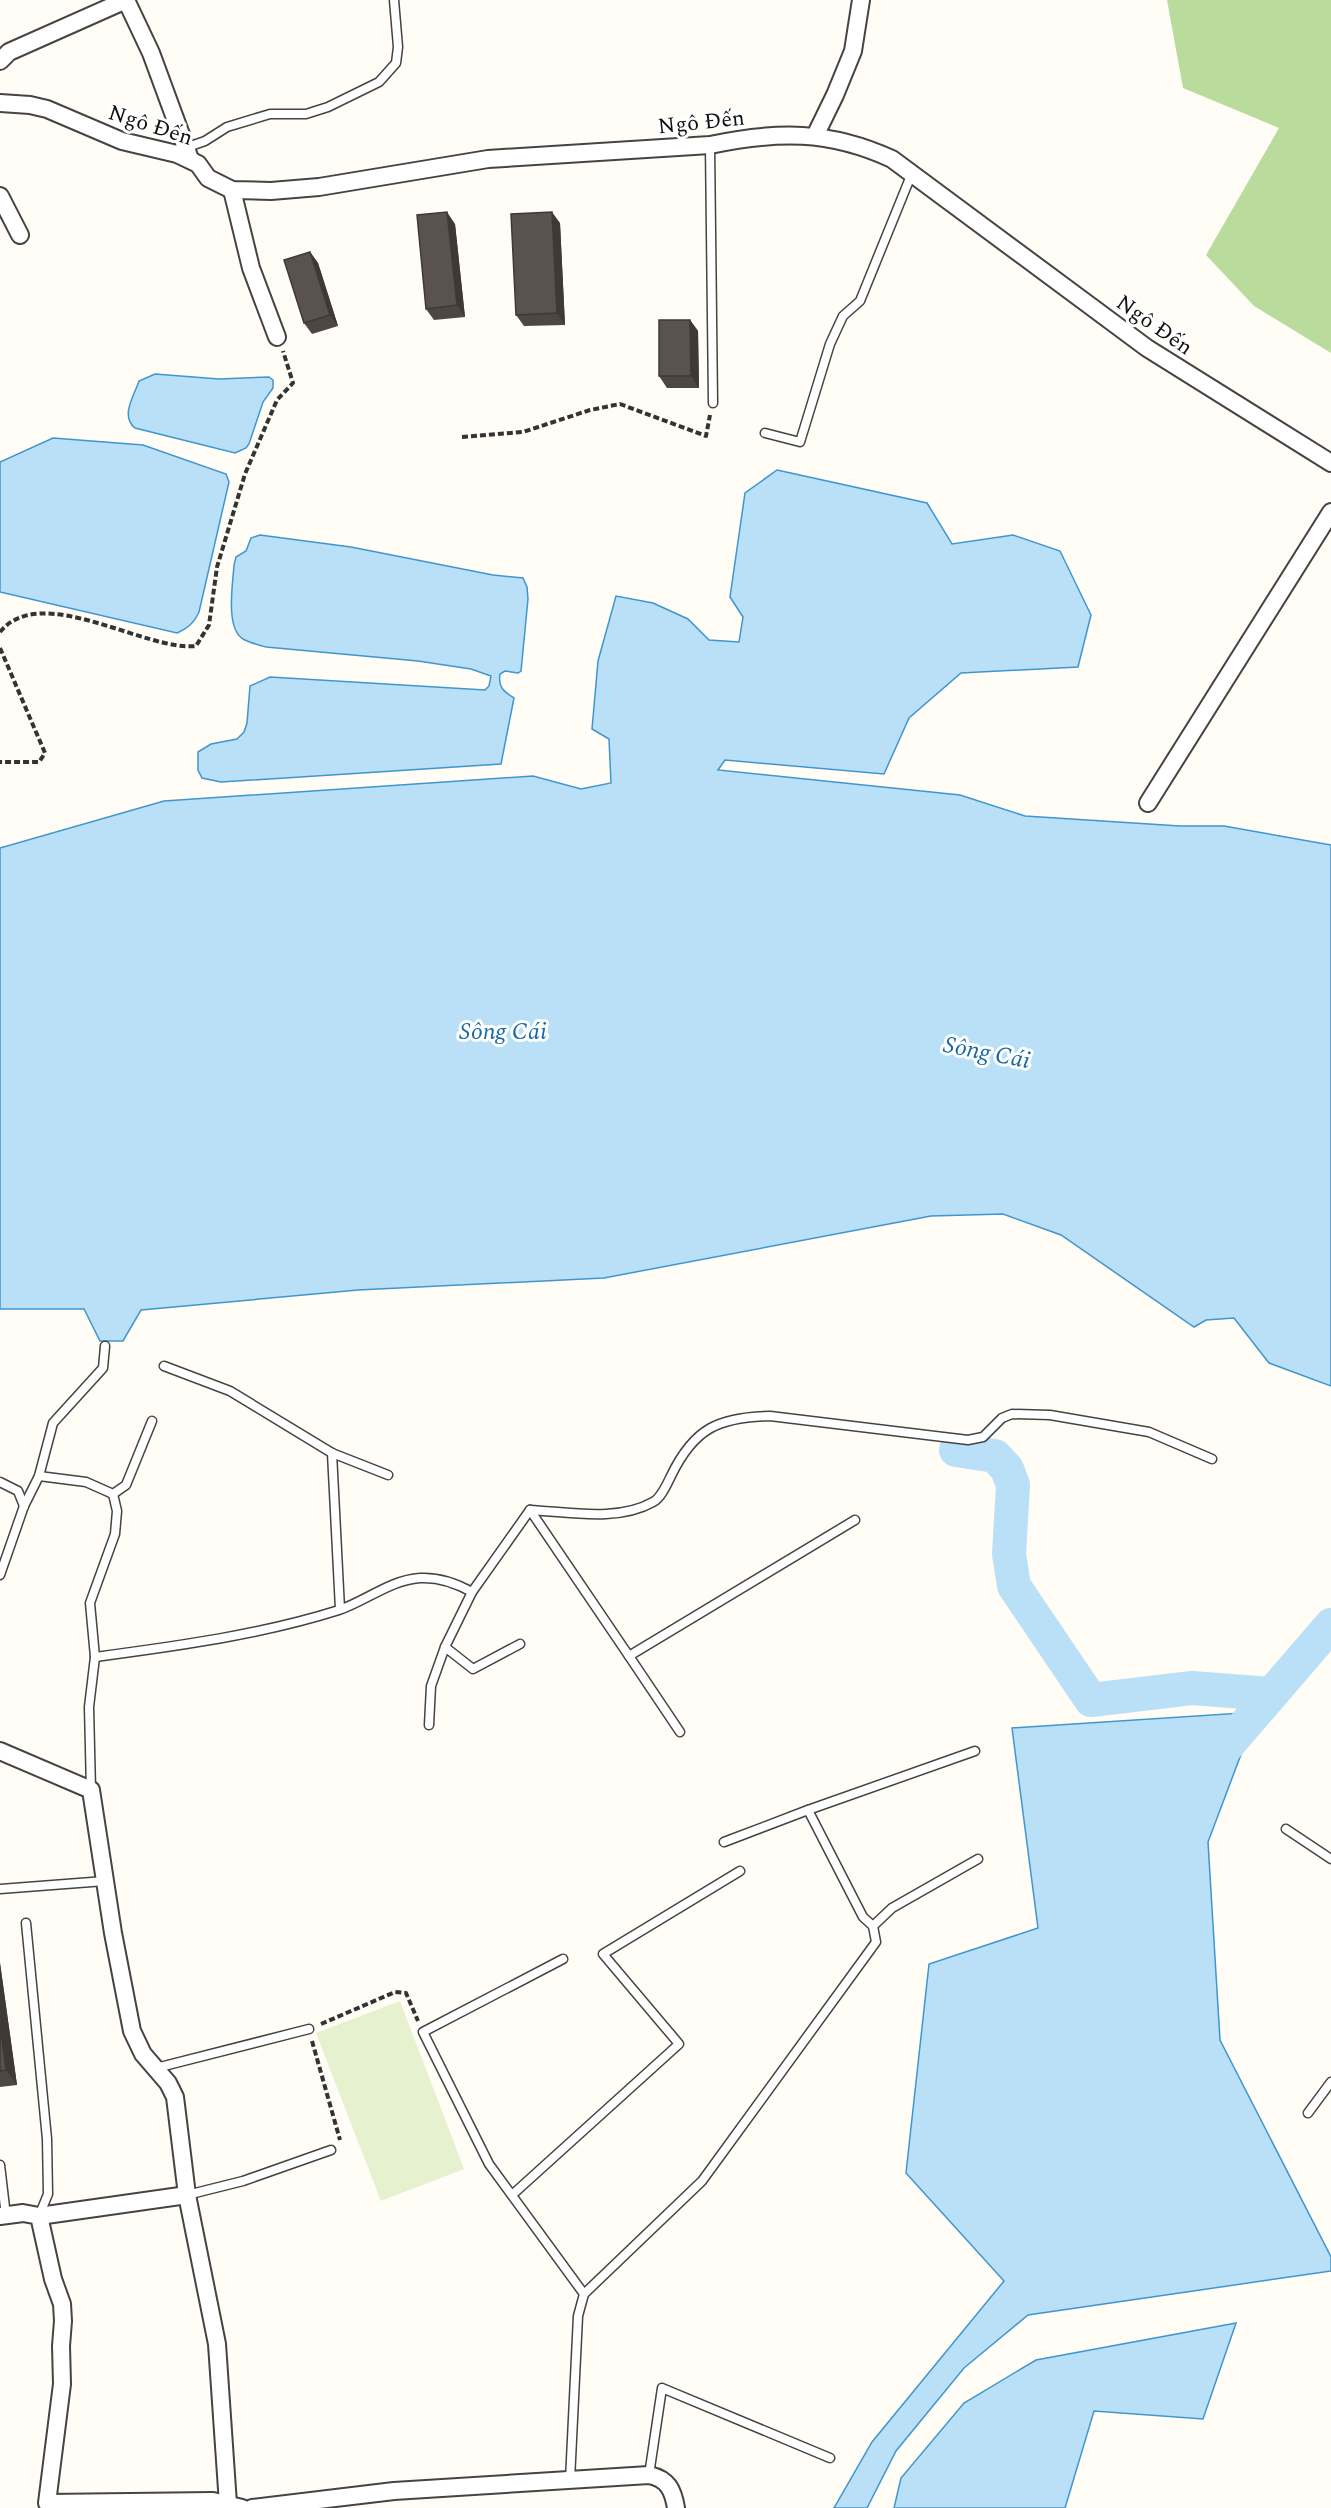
<svg xmlns="http://www.w3.org/2000/svg" width="1331" height="2508" font-family="Spectral,serif">
<style>
.forest{fill:#b9dc9c}
.pitch{fill:#e6f2cf}
.water{fill:#b9e0f7;stroke:#3f96cf;stroke-width:1.5}
.lines{fill:none;stroke-linecap:round;stroke-linejoin:round}
.river{stroke:#b9e0f7;stroke-width:34}
.service-casing{stroke:#444;stroke-width:11}
.minor-casing{stroke:#444;stroke-width:20}
.path{stroke:#333;stroke-width:4;stroke-dasharray:6 3;stroke-linecap:butt}
.service{stroke:#fff;stroke-width:8}
.minor{stroke:#fff;stroke-width:16}
.wall{fill:#4d4742}
.shaded-wall{fill:#3f3936}
.building{fill:#5a524d;stroke:#3f3936;stroke-width:1.5}
.labels{text-anchor:middle;stroke-width:6;stroke-linejoin:round;paint-order:stroke}
.street-label{font-size:22px;fill:#111;stroke:#fff}
.water-label{font-size:24px;font-style:italic;fill:#1768a6;stroke:#fff}
</style>
<rect width="100%" height="100%" fill="#fffdf5"/>
<!-- forest -->
<path class="forest" d="M1167,0H1331V353L1254,306L1206,255L1279,128L1183,88Z"/>
<!-- pitch -->
<path class="pitch" d="M400,2001L464,2169L381,2201L316,2033Z"/>
<!-- water -->
<g class="water">
<path d="M155,374L219,379L269,377L273,380V388L263,402L249,444L246,448L235,453L135,428C120,416 134,396 139,381Z"/>
<path d="M53,438L143,445L226,474L229,482L199,612C194,623 188,628 177,633L0,592V462Z"/>
<path d="M777,470L927,503L952,544L1013,535L1060,551L1091,615L1078,667L961,673L909,718L884,774L725,760L718,770L960,795L1025,816L1180,826H1224L1331,845V1386L1269,1363L1234,1318L1206,1320L1194,1327L1061,1235L1003,1214L931,1216L604,1278L358,1290L141,1310L123,1341H100L84,1309H0V848L164,801L533,776L581,789L611,783L609,739L592,729L598,661L616,596L653,603L688,619L709,640L739,642L743,617L730,597L745,493Z"/>
<path d="M260,535L351,547L493,575L523,578L527,587L528,599L521,671L518,673L505,671L500,674C498,687 503,691 514,698L501,764L221,782L202,778L198,770V752L211,744L237,739L244,732L247,723L250,686L270,677L485,690L489,686L491,676L471,669L418,661L266,647C259,645 250,643 243,639C225,628 233,583 234,565L236,557L246,551L251,538Z"/>
<path d="M1257,1712L1208,1842L1220,2040L1331,2257V2271L1028,2315L964,2368L896,2451L867,2508H834L872,2442L1004,2281L906,2173L929,1964L1038,1928L1012,1728Z"/>
<path d="M1236,2323L1203,2419L1094,2411L1065,2508H894L901,2478L964,2403L1036,2360Z"/>
</g>
<g class="lines">
<!-- river -->
<g class="river">
<path d="M956,1450L995,1456L1007,1469L1013,1485L1009,1554L1014,1586L1091,1700L1192,1688L1271,1694"/>
<path d="M1226,1747L1331,1625"/>
</g>
<!-- service casing -->
<g class="service-casing">
<g id="service">
<path d="M710,145L713,403"/>
<path d="M185,148L205,141L227,127L270,114H306L328,107L379,82L396,63L398,47L394,0"/>
<path d="M765,433L800,442L830,344L843,316L860,301L912,173"/>
<path d="M164,1366L230,1391L332,1453L388,1475"/>
<path d="M332,1453L340,1609"/>
<path d="M39,1476L86,1482L113,1494L126,1485L152,1421"/>
<path d="M0,1482L18,1491L24,1506"/>
<path d="M530,1510C569,1512 618,1522 653,1502C661,1498 667,1484 671,1476C694,1428 719,1417 770,1416L968,1440L983,1437L1002,1418L1012,1414L1050,1415L1149,1432L1212,1459"/>
<path d="M530,1510L629,1656L855,1520"/>
<path d="M0,1575L24,1506L39,1476L53,1423L103,1368L105,1346"/>
<path d="M472,1592L530,1510"/>
<path d="M445,1647L473,1669L520,1644"/>
<path d="M629,1656L680,1732"/>
<path d="M95,1657C177,1646 260,1635 339,1610C366,1601 390,1580 420,1578C438,1577 456,1583 472,1592L445,1647L431,1686L429,1725"/>
<path d="M91,1790L89,1707L95,1657L90,1603L115,1534L117,1511L113,1494"/>
<path d="M1286,1829L1331,1859"/>
<path d="M724,1842L808,1810"/>
<path d="M0,1889L105,1881"/>
<path d="M26,1923L47,2139L48,2194L39,2216"/>
<path d="M873,1926L863,1917L808,1810L975,1751"/>
<path d="M563,1959L423,2032L489,2164L584,2294"/>
<path d="M156,2068L309,2029"/>
<path d="M1308,2113L1331,2082"/>
<path d="M0,2165L6,2216"/>
<path d="M187,2195L243,2181L331,2150"/>
<path d="M512,2195L679,2044L603,1954L740,1871"/>
<path d="M649,2475L662,2388L830,2458"/>
<path d="M570,2480L578,2316L584,2294L702,2181L876,1942L873,1926L892,1908L978,1859"/>
</g>
</g>
<!-- minor casing -->
<g class="minor-casing">
<g id="minor">
<path d="M126,0L151,53L190,159"/>
<path d="M0,61L9,52L126,0"/>
<path d="M0,103L30,105L47,109L122,141L177,154L198,164L208,178L232,190L271,191L319,187L488,159L710,145C777,131 829,130 892,159L1147,348L1331,463"/>
<path d="M815,136L835,95L853,51L861,0"/>
<path d="M232,190L251,268L277,337"/>
<path d="M0,196L20,235"/>
<path d="M1148,803L1331,512"/>
<path d="M0,1751L91,1790L113,1933L132,2031L143,2054L168,2083L175,2097L187,2195L217,2344L228,2504"/>
<path d="M0,2216L23,2213L39,2216L53,2279L62,2304L63,2321L61,2346L62,2384L47,2503L213,2501L242,2508"/>
<path d="M39,2216L187,2195"/>
<path d="M252,2508L394,2491L649,2475C668,2479 673,2490 676,2508"/>
</g>
</g>
<!-- path -->
<g class="path">
<path d="M462,437L523,432L590,410L620,404L706,436L710,415"/>
<path d="M0,632C41,581 146,652 196,646L209,625L217,567L245,474L277,400L293,383L283,351"/>
<path d="M0,648L45,753L39,762H0"/>
<path d="M321,2024L395,1992L406,1993L418,2021"/>
<path d="M312,2041L340,2140"/>
</g>
<!-- service -->
<use href="#service" class="service"/>
<!-- minor -->
<use href="#minor" class="minor"/>
</g>
<!-- wall -->
<g class="wall">
<path d="M560,223L565,325L524,326L516,315Z"/>
<path d="M455,224L465,317L434,320L426,309Z"/>
<path d="M310,252L318,263L338,326L312,334L304,323Z"/>
<path d="M690,320L698,331L699,388H667L659,376Z"/>
<path d="M0,1963L17,2085L0,2087Z"/>
</g>
<!-- shaded-wall -->
<g class="shaded-wall">
<path d="M447,212L455,224L465,317L457,305Z"/>
<path d="M552,212L560,223L565,325L557,313Z"/>
<path d="M310,252L318,263L338,326L330,315Z"/>
<path d="M690,320L698,331L699,388L691,376Z"/>
<path d="M0,1963L17,2085L6,2070L0,2025Z"/>
</g>
<!-- building -->
<g class="building">
<path d="M447,212L457,305L426,309L417,215Z"/>
<path d="M552,212L557,313L516,315L511,214Z"/>
<path d="M310,252L330,315L304,323L284,260Z"/>
<path d="M659,320H690L691,376H659Z"/>
<path d="M0,2025L6,2070L0,2071Z"/>
</g>
<g class="labels">
<!-- street labels -->
<g class="street-label">
<text transform="translate(701 121) rotate(-6)" y="8">Ngô Đến</text>
<text transform="translate(151 124) rotate(18)" y="8">Ngô Đến</text>
<text transform="translate(1155 324) rotate(35)" y="8">Ngô Đến</text>
</g>
<!-- water labels -->
<g class="water-label">
<text x="503" y="1039">Sông Cái</text>
<text transform="translate(987 1052) rotate(11)" y="8">Sông Cái</text>
</g>
</g>
</svg>
